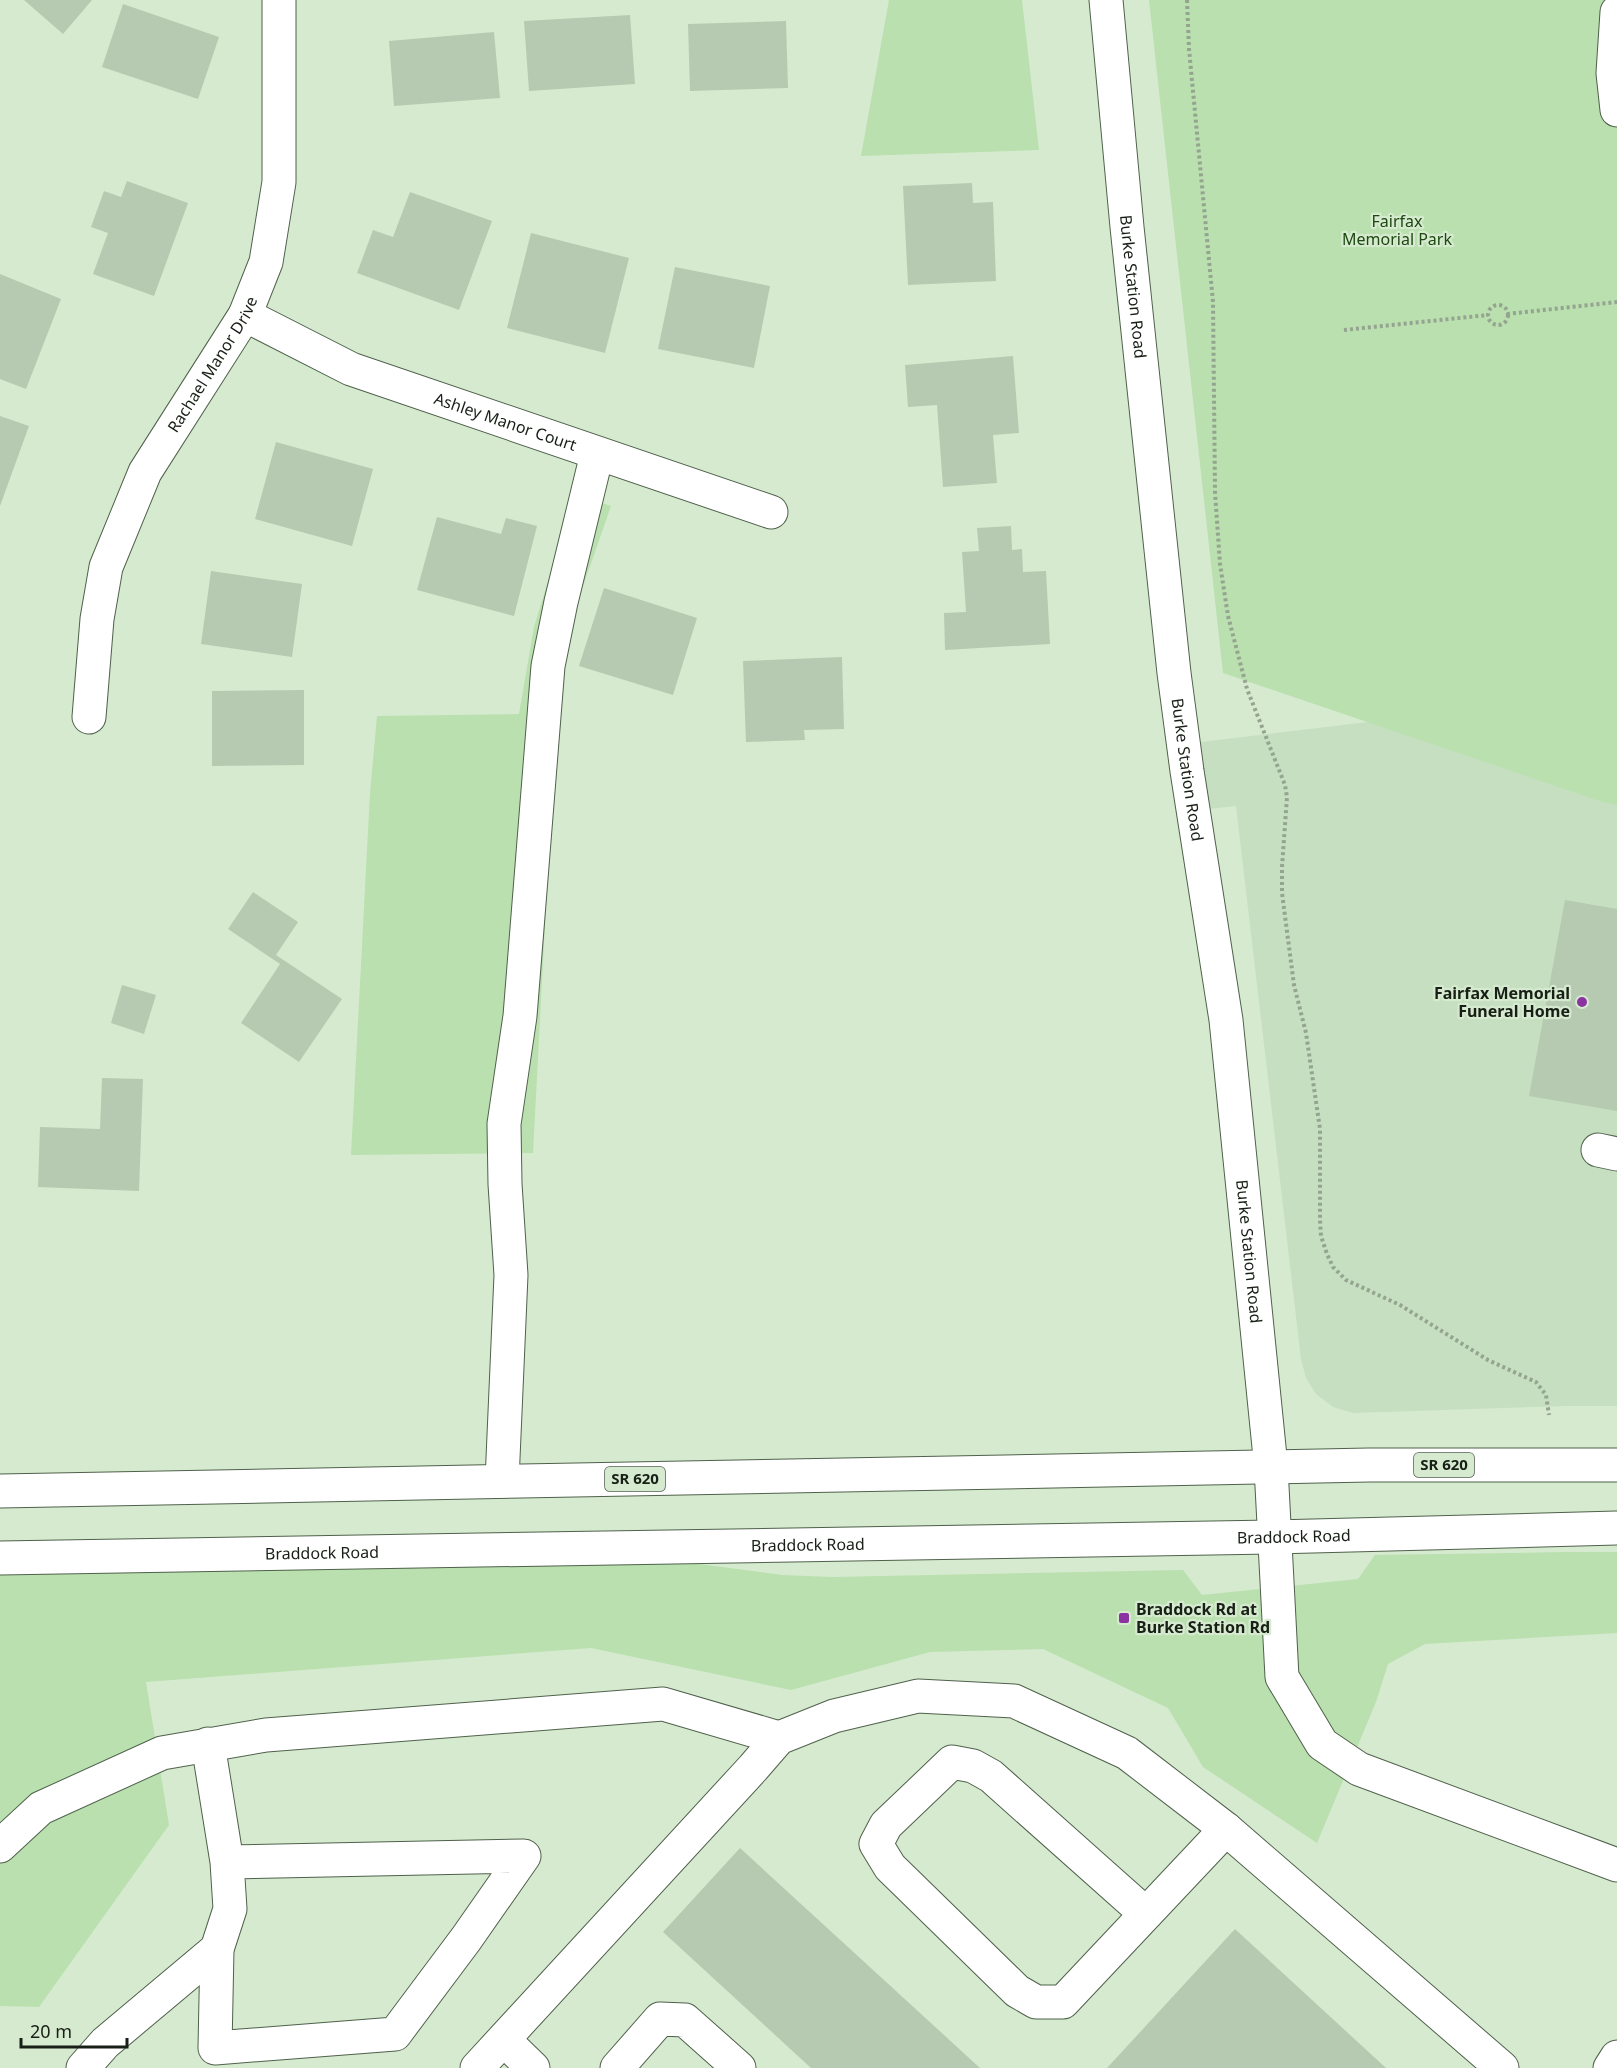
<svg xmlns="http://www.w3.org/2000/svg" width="1617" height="2068" font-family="'Noto Sans',sans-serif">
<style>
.built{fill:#c5dfc0}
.green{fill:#b9e0ae}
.building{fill:#b6cab1}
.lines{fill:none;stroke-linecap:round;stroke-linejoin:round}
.minor-casing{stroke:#4f614b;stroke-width:35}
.major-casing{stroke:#4f614b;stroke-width:35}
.path{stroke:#95a490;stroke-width:4;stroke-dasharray:3 3;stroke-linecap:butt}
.minor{stroke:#fff;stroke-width:33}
.major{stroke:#fff;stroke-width:33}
.poi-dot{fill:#8b34a1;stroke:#d6ead0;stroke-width:2}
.labels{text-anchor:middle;stroke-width:4.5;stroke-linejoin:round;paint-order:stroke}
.shield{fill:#d6ead0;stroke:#515c4e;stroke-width:1.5}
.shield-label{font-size:15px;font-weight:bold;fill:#181f16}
.park-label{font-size:16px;fill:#1e4811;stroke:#d6ead0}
.street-label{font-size:16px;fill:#181f16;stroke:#d6ead0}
.poi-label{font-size:16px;font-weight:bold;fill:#181f16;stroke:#d6ead0;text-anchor:end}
</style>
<rect width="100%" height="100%" fill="#d6ead0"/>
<!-- built -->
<path class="built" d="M1617,692V1406H1565L1353,1413L1333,1407L1316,1394L1306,1378L1301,1359L1236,806L1200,810L1193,743Z"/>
<!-- green -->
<g class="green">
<path d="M889,0H1022L1039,150L861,156Z"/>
<path d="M1149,0H1617V805L1603,802L1223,673Z"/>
<path d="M575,494L611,506L565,638L552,791L533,1153L351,1155L370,793L377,716L519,714L534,627Z"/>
<path d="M1568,1552H1617V1633L1425,1644L1388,1664L1376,1702L1317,1843L1203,1767L1168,1708L1043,1649L930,1652L791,1690L591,1648L146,1682L169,1825L39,2007L0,2006V1573L684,1562L782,1575L832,1577L1183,1570L1202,1595L1358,1579L1375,1555Z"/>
</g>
<!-- building -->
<g class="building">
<path d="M24,0H92L63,34Z"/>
<path d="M123,4L219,37L198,99L102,67Z"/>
<path d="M630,15L635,84L529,91L524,21Z"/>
<path d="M786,21L788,88L690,91L688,24Z"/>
<path d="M494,32L500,98L394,106L389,41Z"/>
<path d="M127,181L188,203L154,296L93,274L108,233L91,227L104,191L121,197Z"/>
<path d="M972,183L973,203L993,202L996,281L908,285L903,186Z"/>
<path d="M410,192L492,221L459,310L357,273L373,230L393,237Z"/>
<path d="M531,233L629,258L605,353L507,328Z"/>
<path d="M675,267L770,286L754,368L658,349Z"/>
<path d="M0,274L61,299L26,389L0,379Z"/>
<path d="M1013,356L1019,433L993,435L997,483L943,487L937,405L908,407L905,365Z"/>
<path d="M0,416L29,426L0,506Z"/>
<path d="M276,442L373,469L352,546L255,519Z"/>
<path d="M437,517L501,534L506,518L537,526L514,616L417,590Z"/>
<path d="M1011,526L1012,550L1022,549L1023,572L1046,571L1050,644L945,650L944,613L966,612L962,552L979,551L977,528Z"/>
<path d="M211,571L302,584L292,657L201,644Z"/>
<path d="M604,588L697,618L673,695L579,666Z"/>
<path d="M842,657L844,729L804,730L805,740L746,742L743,661Z"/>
<path d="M304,690V765L212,766V691Z"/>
<path d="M253,892L298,922L276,955L342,999L299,1062L241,1023L280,964L228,929Z"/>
<path d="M1565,900L1617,909V1111L1529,1096Z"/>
<path d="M122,985L156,995L144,1034L111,1023Z"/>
<path d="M102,1078L143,1079L139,1191L38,1187L40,1127L100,1129Z"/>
<path d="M740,1848L980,2068H811L663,1932Z"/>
<path d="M1235,1929L1386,2068H1107Z"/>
</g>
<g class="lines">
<!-- minor casing -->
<g class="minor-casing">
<g id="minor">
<path id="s1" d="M1106,0L1127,227L1174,673L1187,771L1226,1020L1271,1467L1282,1677L1322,1744L1359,1769L1617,1865"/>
<path d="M1617,12L1613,73L1617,110"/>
<path id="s2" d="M245,315L351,369L771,512"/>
<path id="s3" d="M89,717L97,619L106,567L145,472L245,315L266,262L279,182V0"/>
<path d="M1598,1150L1617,1154"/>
<path d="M502,1481L511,1275L505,1184L504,1124L520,1016L548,666L561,602L597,454"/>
<path d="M208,1744L227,1862L230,1909L217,1949L215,2048L395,2034L466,1939L524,1856L227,1862"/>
<path d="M0,1846L41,1808L162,1753L266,1735L663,1704L779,1738"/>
<path d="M1146,1914L991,1776L973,1766L952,1762L886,1825L876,1844L890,1867L1017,1991L1036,2002H1063L1226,1829"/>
<path d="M504,2040L533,2068"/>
<path d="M83,2068L105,2043L217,1949"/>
<path d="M477,2068L753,1768L779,1738L834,1716L918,1696L1014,1701L1127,1753L1226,1829L1502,2068"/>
<path d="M617,2068L660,2019L685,2020L739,2068"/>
<path d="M1610,2068L1617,2057"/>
</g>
</g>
<!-- major casing -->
<g class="major-casing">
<g id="major">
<path d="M0,1491L1369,1465H1617"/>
<path id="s4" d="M0,1558L1274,1537L1617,1528"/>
</g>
</g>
<!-- path -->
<g class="path">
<path d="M1187,0L1189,49L1213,302L1215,492L1220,564L1228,616L1247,689L1285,785L1287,797L1282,867V893L1294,985L1306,1033L1320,1129V1220L1321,1236L1327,1254L1333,1267L1346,1280L1400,1305L1488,1360L1536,1382L1546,1395L1549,1415"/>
<circle cx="1498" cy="315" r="10"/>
<path d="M1507,314L1617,302"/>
<path d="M1344,330L1488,315"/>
</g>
<!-- minor -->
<use href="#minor" class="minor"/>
<!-- major -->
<use href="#major" class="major"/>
</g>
<!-- markers -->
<g class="poi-dot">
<circle cx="1582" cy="1002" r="6"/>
<rect x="1118" y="1612" width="12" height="12" rx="3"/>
</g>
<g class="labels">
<!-- shield labels -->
<g class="shield">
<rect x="1414" y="1453" width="60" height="24" rx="4.5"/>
<rect x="605" y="1467" width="60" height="24" rx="4.5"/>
</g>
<g class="shield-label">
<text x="1444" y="1470">SR 620</text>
<text x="635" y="1484">SR 620</text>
</g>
<!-- park labels -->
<g class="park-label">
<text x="1397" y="227">Fairfax<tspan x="1397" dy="18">Memorial Park</tspan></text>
</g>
<!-- street labels -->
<g class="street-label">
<text dy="6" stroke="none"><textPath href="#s1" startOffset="288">Burke Station Road</textPath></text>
<text dy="6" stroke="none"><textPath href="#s3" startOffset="381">Rachael Manor Drive</textPath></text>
<text dy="6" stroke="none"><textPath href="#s2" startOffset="282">Ashley Manor Court</textPath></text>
<text dy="6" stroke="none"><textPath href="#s1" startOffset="774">Burke Station Road</textPath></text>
<text dy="6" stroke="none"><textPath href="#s1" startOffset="1260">Burke Station Road</textPath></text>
<text dy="6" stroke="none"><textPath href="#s4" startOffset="1294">Braddock Road</textPath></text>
<text dy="6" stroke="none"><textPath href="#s4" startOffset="808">Braddock Road</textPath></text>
<text dy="6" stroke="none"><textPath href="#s4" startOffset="322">Braddock Road</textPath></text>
</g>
<!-- poi labels -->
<g class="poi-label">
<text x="1570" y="999">Fairfax Memorial<tspan x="1570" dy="18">Funeral Home</tspan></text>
<text x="1136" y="1615" text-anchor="start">Braddock Rd at<tspan x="1136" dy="18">Burke Station Rd</tspan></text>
</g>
</g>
<!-- scale -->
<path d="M21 2038v9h106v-9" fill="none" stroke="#181f16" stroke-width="3"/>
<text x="30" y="2038" font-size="18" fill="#181f16" stroke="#d6ead0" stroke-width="4.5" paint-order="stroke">20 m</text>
</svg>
